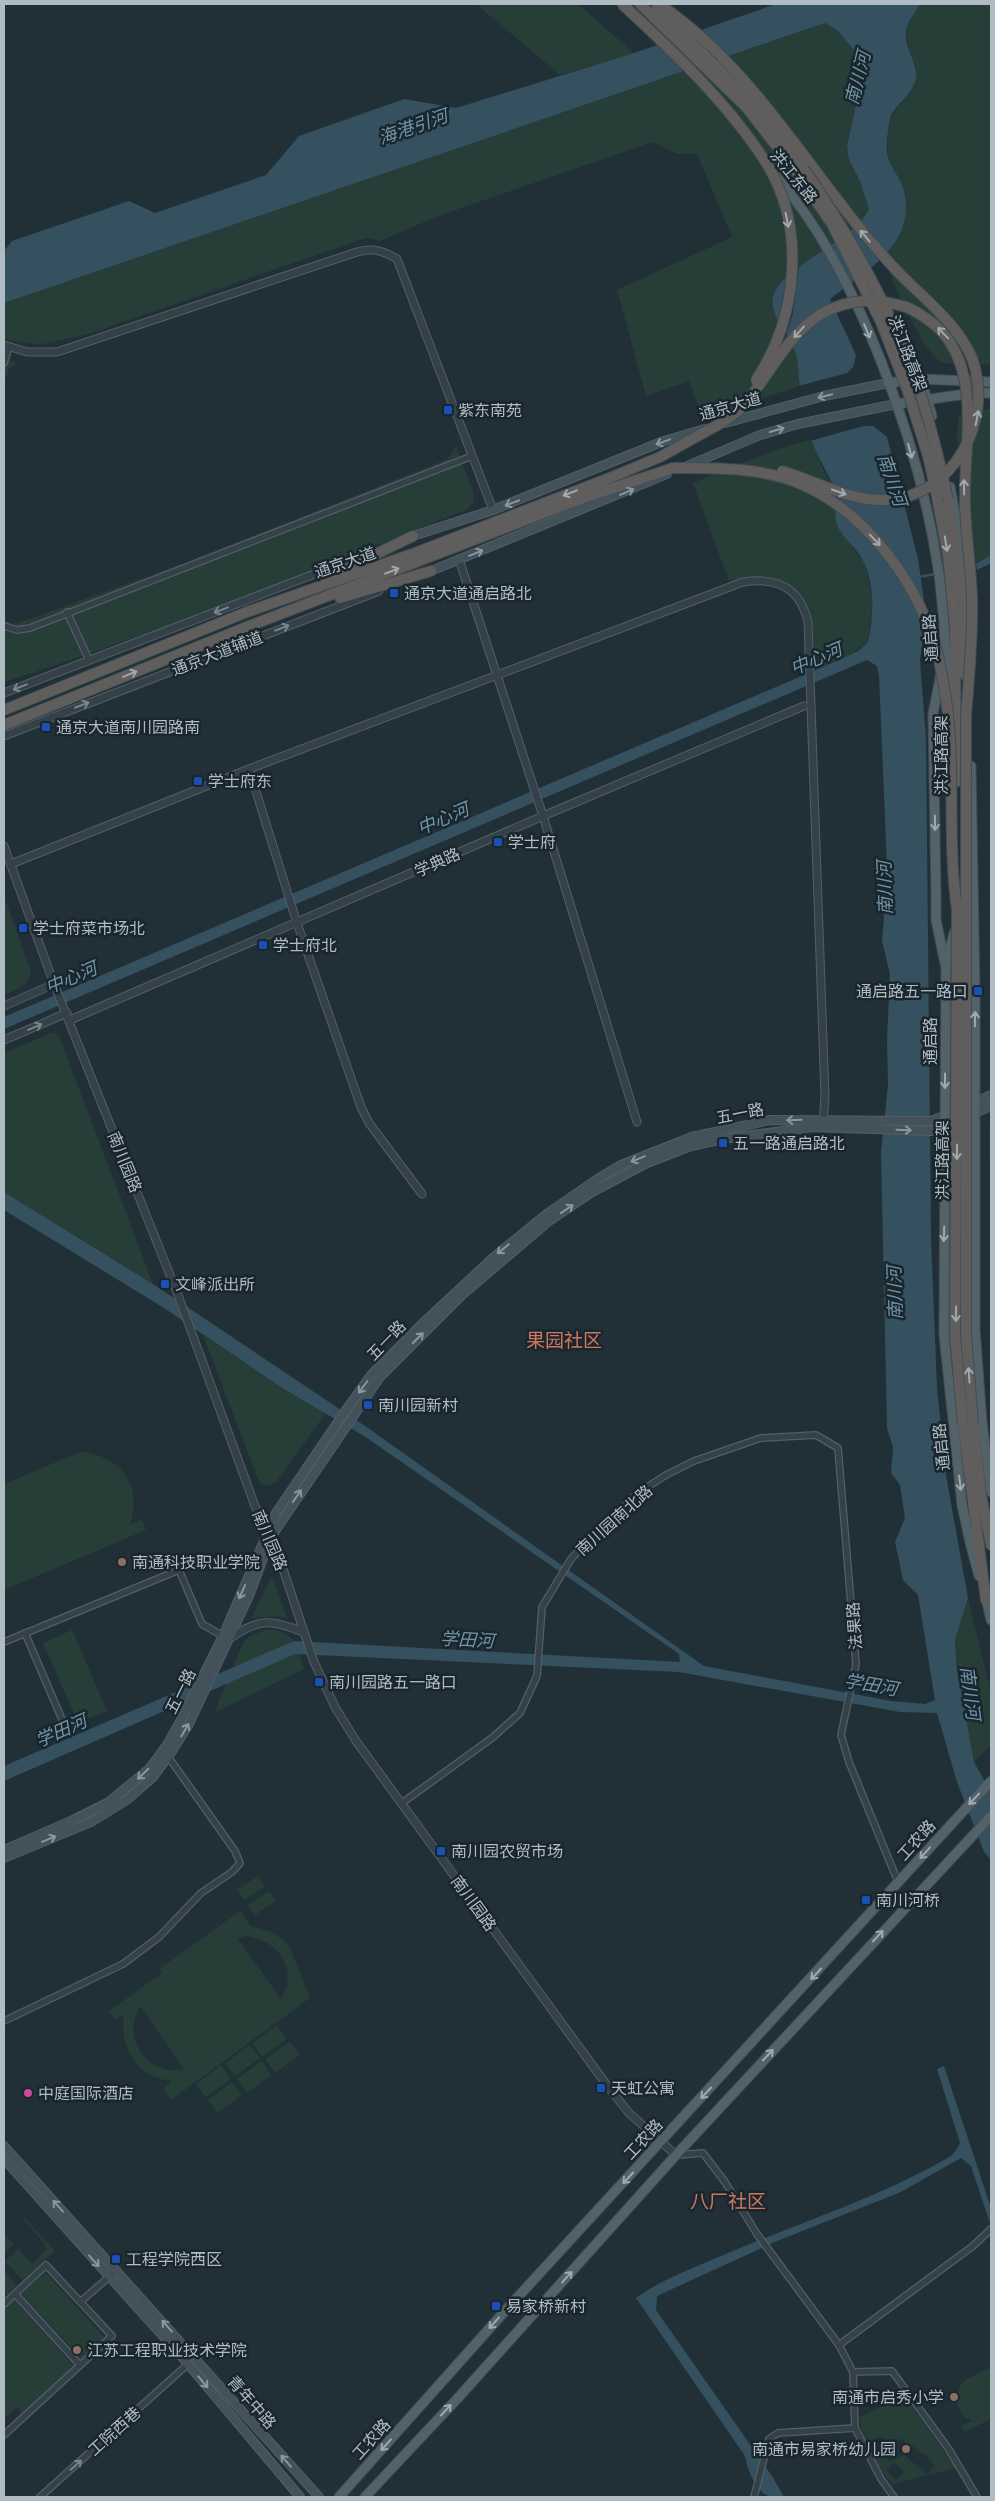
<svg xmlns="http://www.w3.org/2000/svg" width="995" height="2501" font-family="'Varela Round','Noto Sans SC',sans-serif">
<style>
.green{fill:#263d38;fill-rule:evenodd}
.water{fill:#35505e}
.pier{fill:#213037}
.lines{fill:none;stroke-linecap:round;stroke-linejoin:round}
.stream{stroke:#35505e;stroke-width:2.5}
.minor-casing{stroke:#525f66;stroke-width:8}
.tertiary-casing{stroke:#525f66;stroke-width:9}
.secondary-casing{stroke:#525f66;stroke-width:10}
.primary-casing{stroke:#414d54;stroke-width:11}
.trunk-casing{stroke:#3f4c53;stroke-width:12}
.minor{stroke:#354148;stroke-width:5.5}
.tertiary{stroke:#354148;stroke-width:7}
.secondary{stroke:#43515b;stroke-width:8}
.primary{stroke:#536168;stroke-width:9}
.trunk{stroke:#605e5d;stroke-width:10}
.trunk-bridge-casing{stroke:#3f4c53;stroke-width:12;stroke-linecap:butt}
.trunk-bridge{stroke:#605e5d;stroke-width:10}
.oneway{stroke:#9fa9af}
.oneway2{stroke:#9daab2}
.oneway3{stroke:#89979f}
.oneway4{stroke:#78858c}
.transit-dot{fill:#1a4fb4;stroke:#1a262d;stroke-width:2}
.education-dot{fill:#8d6e63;stroke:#1a262d;stroke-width:2}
.hotel-dot{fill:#d1479c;stroke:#1a262d;stroke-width:2}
.labels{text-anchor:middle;stroke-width:5;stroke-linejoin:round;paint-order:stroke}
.street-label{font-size:16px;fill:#afbcc4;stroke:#1a262d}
.poi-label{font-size:16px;fill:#afbcc4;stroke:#1a262d;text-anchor:start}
.water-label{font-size:18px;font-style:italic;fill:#7095a8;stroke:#1a262d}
.quarter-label{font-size:19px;fill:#cf765f;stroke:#1a262d}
</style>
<rect width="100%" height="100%" fill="#213037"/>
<!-- green -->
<g class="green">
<path d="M476,4H578L634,53L560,75Z"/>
<path d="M920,4H991V365C977,364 959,366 945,363C923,358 893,279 883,258L892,247L904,191L887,153L889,120L911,90L916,70L908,45L906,28Z"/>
<path d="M825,23L837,30L857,54L864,68L847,146L849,160L860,181L869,209C858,233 803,266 780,283C763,310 782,322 793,347C799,358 799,374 800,386L707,416L698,405L689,381L646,396L617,290L732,237L697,154H677L653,142L441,215L380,241L366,238L89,334L38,345L4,339V303Z"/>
<path d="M4,359L17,363L9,369L4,382Z"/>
<path d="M991,409V555L976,564L969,490L957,440L958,418L965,410Z"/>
<path d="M812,439L821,465L833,487L837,501L836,520L838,527L864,562L869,579L873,601L868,642L850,655L816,670C813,630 808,571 753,577C745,578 737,582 730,584L693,483L778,449Z"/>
<path d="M456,447L473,491L474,501L468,509C314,570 162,632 4,682V620L13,624L27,620L189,561L448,459Z"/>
<path d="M4,896L31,972C29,985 16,990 4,995Z"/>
<path d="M51,1033H55L60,1038L153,1284L4,1192V1053Z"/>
<path d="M991,1120V1277L989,1129Z"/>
<path d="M203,1335L282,1388L326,1413L277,1481C270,1486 266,1487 259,1482Z"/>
<path d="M80,1452C119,1454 144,1486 130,1524L142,1520L146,1530L4,1590V1484Z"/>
<path d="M271,1577L273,1579L287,1618L274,1616L251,1619Z"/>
<path d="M968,1598L991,1693V1745L974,1762L963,1710L955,1640Z"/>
<path d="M268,1629C296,1632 296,1645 304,1669L214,1713L242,1645L248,1637Z"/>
<path d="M72,1630L107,1711L78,1723L43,1643Z"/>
<path d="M258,1876L265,1886L244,1900L237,1890Z"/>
<path d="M269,1891L276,1901L255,1915L248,1905Z"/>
<path d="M240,1911L251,1926L272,1932L289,1945L310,1998L171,2100L163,2089L172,2081C137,2078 119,2048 124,2014L115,2020L109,2011L162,1973L159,1969ZM248,1936C279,1942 299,1969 281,1999L237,1938ZM140,2007H141L184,2069C149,2077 120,2039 140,2007Z"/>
<path d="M277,2025L287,2039L262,2057L252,2043Z"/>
<path d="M290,2041L300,2055L275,2073L265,2059Z"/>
<path d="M250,2045L260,2058L235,2076L225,2063Z"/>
<path d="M262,2061L271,2075L247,2093L237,2079Z"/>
<path d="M221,2065L231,2079L206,2097L196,2084Z"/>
<path d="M232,2082L242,2095L217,2113L208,2100Z"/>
<path d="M4,2196L55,2251L23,2281L5,2261L18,2249L32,2264L47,2249L45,2246L46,2245Z"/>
<path d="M4,2234L14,2244L4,2253Z"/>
<path d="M4,2270L17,2286L7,2295L4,2291Z"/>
<path d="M45,2272L105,2338L82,2359L21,2294Z"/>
<path d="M14,2300L74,2366L23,2414L17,2407L4,2419V2310Z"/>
<path d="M991,2368V2419L964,2432L961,2426L972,2421C957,2415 951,2395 963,2382C970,2376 982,2372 991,2368Z"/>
<path d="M904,2395L956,2468L893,2484C877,2468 860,2440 860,2417ZM880,2437L891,2447L901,2438L911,2448L913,2446L921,2454L923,2453L935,2466L927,2474L904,2455L901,2457L898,2455L890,2462L873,2446L874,2440ZM894,2462L904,2472L896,2480L886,2470Z"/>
</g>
<!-- water -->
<g class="water">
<path d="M776,4H920C916,11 910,19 907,27C901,43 918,62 916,78C913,96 890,108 889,123C888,132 886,145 887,153C890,167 901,178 904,191C917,244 865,272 830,299L856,355L853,367L847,373L862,426H873L887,437L918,559L924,600L926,620L920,660L926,739L931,1238L937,1388L946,1475L968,1598L955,1640L957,1670L974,1762L991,1792V1860L984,1852L957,1782L937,1713L900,1712L679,1672L295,1654L4,1781V1766L294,1641L680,1662L679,1654L364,1436L282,1388L164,1308L4,1210V1192L153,1284L368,1428L704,1666L891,1701L925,1704L935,1700L918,1595L903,1580L895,1542L905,1518L900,1485L891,1473L893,1447L887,1428L881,1152L888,1085L887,1040L890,974L882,941L884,918L882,901L887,866L879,676L877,666L867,660L4,1029V1017L839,660L858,651L868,642C874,613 876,580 859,554C853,545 843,538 838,527C832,515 839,500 833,486C827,470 816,456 811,438C807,421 803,403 800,386C798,374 799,360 794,349C787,331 767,314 774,294C783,266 854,241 869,209L860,181L849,160L847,146L864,68L857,54L837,30L825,23L4,303V251L12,241L129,201L155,213L266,175L299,136L404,99L456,108L634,53Z"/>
<path d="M991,555V563L977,570L976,564Z"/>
<path d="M944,2066L991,2208V2226L971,2166L961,2158L901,2192L777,2241L657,2296L656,2310L772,2476L784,2497C778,2497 770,2498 764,2494C754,2486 747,2468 745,2456L636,2298C662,2279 692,2269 721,2256C798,2223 879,2198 951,2156L957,2149L960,2143L937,2069Z"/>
</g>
<!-- pier -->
<g class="pier">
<path d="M799,266L793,313L785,338L778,324L787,275Z"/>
<path d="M851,372L850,374L863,423L867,425L810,441L798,386Z"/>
</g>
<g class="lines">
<!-- stream -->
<path class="stream" d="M918,577L947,572"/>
<!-- minor casing -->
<g class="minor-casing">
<g id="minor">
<path d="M4,363L9,347"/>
<path d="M67,612L89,660"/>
<path d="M4,626L17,630L30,628L472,456"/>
<path d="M25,1633L67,1731"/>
<path d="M4,1642L179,1570L202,1624L223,1636"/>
<path d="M402,1803L492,1738L520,1713L537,1676L542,1607L571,1559L602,1526L638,1493L666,1475L694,1461L761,1438L816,1435L838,1448L856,1664L841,1735L849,1762L898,1882"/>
<path d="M4,2021L123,1964L159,1937L201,1893L232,1872L240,1863L235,1851L167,1755"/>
<path d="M677,2155L703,2153L725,2182L757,2234L839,2345L853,2372L855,2428L881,2479L894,2497"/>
<path d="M15,2294L80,2365"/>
<path d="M80,2302L117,2270"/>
<path d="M4,2304L46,2265L112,2336L4,2435"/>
<path d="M839,2345L973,2246L991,2229"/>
<path d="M853,2372L892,2371L948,2448L977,2497"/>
<path d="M40,2497L188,2364"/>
<path d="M754,2497L769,2439L778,2433L855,2428"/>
</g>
</g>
<!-- tertiary casing -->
<g class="tertiary-casing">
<g id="tertiary">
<path d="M4,345L27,352H57L357,252C373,248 382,250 397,259L493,510"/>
<path d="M459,559L543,816L637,1122"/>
<path d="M4,693L364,555"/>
<path d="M4,736L379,591"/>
<path d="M249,769L297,923L361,1107L369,1123L422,1194"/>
<path d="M4,846L54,984L178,1295L255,1506L280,1560L314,1662L335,1707L356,1741L606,2084L629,2113L676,2155"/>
<path d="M11,864L249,769L743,582C777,577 800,587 808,622L825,1096L823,1125"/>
<path d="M4,1006L54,984"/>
<path d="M70,1020L543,816L804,706"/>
<path d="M4,1040L67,1013"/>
<path d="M229,1639C258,1618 272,1619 303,1632"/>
</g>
</g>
<!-- secondary casing -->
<g class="secondary-casing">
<g id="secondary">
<path d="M725,423L824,396L888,383"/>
<path d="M685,467L760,435L798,424L896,404"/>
<path d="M413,536L493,510L664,441L705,429"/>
<path d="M431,571L667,474"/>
<path d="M970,1104L991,1095"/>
<path d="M971,1115L991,1106"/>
<path d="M4,1850L71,1821L109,1802L150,1768L167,1745L180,1722L223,1636L276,1513L346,1410L372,1374L422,1324L494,1257L548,1213L599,1178L621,1165L692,1137L770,1120L931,1121L960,1109"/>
<path d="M4,1858L91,1822L128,1799L153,1777L172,1751L189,1724L249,1596L271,1537L380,1377L462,1295L549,1221L592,1192L647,1163L691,1146L723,1139L812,1127L931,1131L961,1120"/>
<path d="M4,2146L319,2497"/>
<path d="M4,2159L188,2364L300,2497"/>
</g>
</g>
<!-- primary casing -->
<g class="primary-casing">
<g id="primary">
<path d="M776,176C859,271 919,444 938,568C944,607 945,646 948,686"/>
<path d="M888,383L920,379L991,382"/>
<path d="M922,383L932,416"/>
<path d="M896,404L973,393H991"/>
<path d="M950,487L962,550L965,585"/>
<path d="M941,673L933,714L936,896V920L945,963"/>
<path d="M971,766L975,992V1329L982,1422L991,1492"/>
<path d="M954,933L946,964L944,1335L962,1505L970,1542L979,1576"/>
<path d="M985,1593L991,1620"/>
<path d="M339,2497L505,2311L991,1781"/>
<path d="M365,2497L457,2399L676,2155L991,1816"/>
</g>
</g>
<!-- trunk casing -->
<g class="trunk-casing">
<g id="trunk">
<path d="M640,4L747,108L795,170"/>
<path d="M659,4C760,72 816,186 898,272"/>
<path d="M657,8L745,95L804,169"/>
<path d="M937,497L948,556L955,626L956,782"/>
<path d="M948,500L963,601L965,675"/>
<path d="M331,576L413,536"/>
<path d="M340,598L431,571"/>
<path d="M4,710L247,612L415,553L607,479L660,457L694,438"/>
<path d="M4,725L249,626L583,498L673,468"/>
<path d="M973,1424L981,1495L991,1545"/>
<path d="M963,1425L986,1600"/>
</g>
</g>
<!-- minor -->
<use href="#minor" class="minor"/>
<!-- tertiary -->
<use href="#tertiary" class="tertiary"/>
<!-- secondary -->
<use href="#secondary" class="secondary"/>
<!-- primary -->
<use href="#primary" class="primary"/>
<!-- trunk -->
<use href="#trunk" class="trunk"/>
<!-- trunk-bridge casing -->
<g class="trunk-bridge-casing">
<g id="trunk-bridge">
<path d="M622,4C673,51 727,102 765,161C807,227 798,317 756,380"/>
<path d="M804,169C851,237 892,311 919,389C931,426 940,463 948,500"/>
<path d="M795,170L832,224L881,322L907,389L928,456L937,497"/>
<path d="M694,438C710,429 726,422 739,410C772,376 789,324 836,307C859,298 883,300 906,307C917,311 926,318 935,325C984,368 963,446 965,504C966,536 971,567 972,599C973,638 969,677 966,716V1334L973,1424"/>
<path d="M673,468C716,468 763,467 803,485C866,513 914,579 935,644C940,661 943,681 946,699C956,769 947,840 957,910L955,1335L963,1425"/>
<path d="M782,471C816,481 849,501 885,500C953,498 995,420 972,358C958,324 923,298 898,272"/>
</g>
</g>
<!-- trunk-bridge -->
<use href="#trunk-bridge" class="trunk-bridge"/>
</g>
<!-- one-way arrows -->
<defs><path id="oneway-shaft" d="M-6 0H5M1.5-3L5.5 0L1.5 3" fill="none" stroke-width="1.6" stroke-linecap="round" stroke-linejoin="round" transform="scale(1.25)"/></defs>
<g class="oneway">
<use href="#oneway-shaft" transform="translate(787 220) rotate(79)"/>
<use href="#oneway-shaft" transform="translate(865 236) rotate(-130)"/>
<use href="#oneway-shaft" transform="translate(799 332) rotate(132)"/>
<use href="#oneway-shaft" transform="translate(943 333) rotate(-134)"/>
<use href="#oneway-shaft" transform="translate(977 418) rotate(-79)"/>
<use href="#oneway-shaft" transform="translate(964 487) rotate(-91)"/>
<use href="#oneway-shaft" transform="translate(839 492) rotate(19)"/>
<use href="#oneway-shaft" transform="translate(570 493) rotate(159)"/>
<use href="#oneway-shaft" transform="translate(875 540) rotate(46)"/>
<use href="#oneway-shaft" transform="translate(946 544) rotate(81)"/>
<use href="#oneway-shaft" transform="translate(392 571) rotate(-21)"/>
<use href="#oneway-shaft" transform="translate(130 674) rotate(-22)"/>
<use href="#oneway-shaft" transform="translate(957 1152) rotate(91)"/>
<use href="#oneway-shaft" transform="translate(956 1314) rotate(91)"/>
<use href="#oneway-shaft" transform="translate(969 1375) rotate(-94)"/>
</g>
<g class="oneway2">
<use href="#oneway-shaft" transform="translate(867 331) rotate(67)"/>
<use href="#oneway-shaft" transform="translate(910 451) rotate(75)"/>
<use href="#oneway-shaft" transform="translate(935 823) rotate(89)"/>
<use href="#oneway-shaft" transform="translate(975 1019) rotate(-89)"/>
<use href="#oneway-shaft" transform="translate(945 1081) rotate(90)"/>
<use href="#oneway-shaft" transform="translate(944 1234) rotate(92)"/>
<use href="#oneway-shaft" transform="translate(960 1483) rotate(83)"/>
<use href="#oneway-shaft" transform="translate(974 1799) rotate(133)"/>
<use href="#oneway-shaft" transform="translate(925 1853) rotate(132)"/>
<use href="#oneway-shaft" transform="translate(878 1936) rotate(-47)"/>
<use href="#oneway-shaft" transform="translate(816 1974) rotate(133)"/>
<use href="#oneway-shaft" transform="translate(768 2055) rotate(-47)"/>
<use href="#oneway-shaft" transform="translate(706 2093) rotate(133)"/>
<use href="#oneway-shaft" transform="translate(628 2178) rotate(133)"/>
<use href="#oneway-shaft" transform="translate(567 2277) rotate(-48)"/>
<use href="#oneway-shaft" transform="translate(494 2323) rotate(132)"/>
<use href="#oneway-shaft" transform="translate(446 2410) rotate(-47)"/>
<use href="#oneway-shaft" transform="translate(386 2445) rotate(132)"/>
</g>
<g class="oneway3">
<use href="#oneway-shaft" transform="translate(825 396) rotate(166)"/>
<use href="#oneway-shaft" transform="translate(777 430) rotate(-16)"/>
<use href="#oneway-shaft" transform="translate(663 442) rotate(160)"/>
<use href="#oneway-shaft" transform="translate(627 492) rotate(-23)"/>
<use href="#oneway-shaft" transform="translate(512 503) rotate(159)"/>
<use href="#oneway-shaft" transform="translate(476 553) rotate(-22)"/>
<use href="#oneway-shaft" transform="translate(794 1120) rotate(178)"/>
<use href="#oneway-shaft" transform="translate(904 1130) rotate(2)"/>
<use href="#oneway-shaft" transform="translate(638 1159) rotate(158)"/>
<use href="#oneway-shaft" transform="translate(567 1209) rotate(-34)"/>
<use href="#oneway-shaft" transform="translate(503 1249) rotate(141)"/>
<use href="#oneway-shaft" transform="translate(418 1338) rotate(-45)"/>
<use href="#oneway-shaft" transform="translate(363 1387) rotate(127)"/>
<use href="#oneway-shaft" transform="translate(297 1496) rotate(-56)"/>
<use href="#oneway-shaft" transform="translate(242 1592) rotate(114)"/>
<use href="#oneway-shaft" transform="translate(185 1730) rotate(-60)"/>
<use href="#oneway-shaft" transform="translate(143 1774) rotate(136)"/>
<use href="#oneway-shaft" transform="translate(49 1839) rotate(-22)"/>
<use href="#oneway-shaft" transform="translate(58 2206) rotate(-132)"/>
<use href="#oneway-shaft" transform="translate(94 2261) rotate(48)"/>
<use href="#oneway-shaft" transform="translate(167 2326) rotate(-131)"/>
<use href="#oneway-shaft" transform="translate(203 2382) rotate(50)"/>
<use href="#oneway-shaft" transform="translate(286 2461) rotate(-131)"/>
</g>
<g class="oneway4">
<use href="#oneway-shaft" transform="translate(221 610) rotate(159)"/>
<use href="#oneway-shaft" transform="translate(282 628) rotate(-21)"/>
<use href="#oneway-shaft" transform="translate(20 687) rotate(159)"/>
<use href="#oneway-shaft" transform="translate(82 705) rotate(-21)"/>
<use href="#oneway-shaft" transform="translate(35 1027) rotate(-23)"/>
<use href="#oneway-shaft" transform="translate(76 2465) rotate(-42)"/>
</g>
<!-- markers -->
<g class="transit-dot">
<rect x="443" y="405" width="10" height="10" rx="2.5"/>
<rect x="389" y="588" width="10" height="10" rx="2.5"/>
<rect x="41" y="722" width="10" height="10" rx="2.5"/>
<rect x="193" y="776" width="10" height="10" rx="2.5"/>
<rect x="493" y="837" width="10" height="10" rx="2.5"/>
<rect x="18" y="923" width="10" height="10" rx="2.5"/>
<rect x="258" y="940" width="10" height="10" rx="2.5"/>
<rect x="973" y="986" width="10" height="10" rx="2.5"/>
<rect x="718" y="1138" width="10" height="10" rx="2.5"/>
<rect x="160" y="1279" width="10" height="10" rx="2.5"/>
<rect x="363" y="1400" width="10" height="10" rx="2.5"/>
<rect x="314" y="1677" width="10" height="10" rx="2.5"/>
<rect x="436" y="1846" width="10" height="10" rx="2.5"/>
<rect x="861" y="1895" width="10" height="10" rx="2.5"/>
<rect x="596" y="2083" width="10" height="10" rx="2.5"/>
<rect x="111" y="2254" width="10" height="10" rx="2.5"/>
<rect x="491" y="2301" width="10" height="10" rx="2.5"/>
</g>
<g class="education-dot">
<circle cx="122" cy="1562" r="5"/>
<circle cx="77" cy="2350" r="5"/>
<circle cx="954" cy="2397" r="5"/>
<circle cx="906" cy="2449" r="5"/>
</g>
<circle class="hotel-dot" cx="28" cy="2093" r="5"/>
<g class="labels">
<!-- street labels -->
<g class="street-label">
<text transform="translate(794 176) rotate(51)" y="6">洪江东路</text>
<text transform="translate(908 353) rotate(69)" y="6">洪江路高架</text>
<text transform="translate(730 406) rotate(-16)" y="6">通京大道</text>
<text transform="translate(345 562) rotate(-19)" y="6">通京大道</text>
<text transform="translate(930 638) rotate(-94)" y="6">通启路</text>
<text transform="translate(217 653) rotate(-21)" y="6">通京大道辅道</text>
<text transform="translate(941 755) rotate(-90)" y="6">洪江路高架</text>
<text transform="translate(437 862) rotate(-24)" y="6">学典路</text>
<text transform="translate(930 1041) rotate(-90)" y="6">通启路</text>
<text transform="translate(740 1113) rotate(-11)" y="6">五一路</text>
<text transform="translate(942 1160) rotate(-90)" y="6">洪江路高架</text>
<text transform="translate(125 1162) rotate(68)" y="6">南川园路</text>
<text transform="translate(386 1340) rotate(-46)" y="6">五一路</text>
<text transform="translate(941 1447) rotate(-96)" y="6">通启路</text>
<text transform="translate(614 1520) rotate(-42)" y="6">南川园南北路</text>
<text transform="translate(270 1540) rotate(67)" y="6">南川园路</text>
<text transform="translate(854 1626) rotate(-94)" y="6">法果路</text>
<text transform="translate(180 1691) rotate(-64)" y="6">五一路</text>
<text transform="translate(916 1840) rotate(-48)" y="6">工农路</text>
<text transform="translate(474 1903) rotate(54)" y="6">南川园路</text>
<text transform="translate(643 2139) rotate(-47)" y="6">工农路</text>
<text transform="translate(252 2402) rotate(49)" y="6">青年中路</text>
<text transform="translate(114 2431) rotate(-42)" y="6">工院西巷</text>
<text transform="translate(371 2439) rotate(-48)" y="6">工农路</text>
</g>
<!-- poi labels -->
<g class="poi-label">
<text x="458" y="416">紫东南苑</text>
<text x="404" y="599">通京大道通启路北</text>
<text x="56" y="733">通京大道南川园路南</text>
<text x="208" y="787">学士府东</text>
<text x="508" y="848">学士府</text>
<text x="33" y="934">学士府菜市场北</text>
<text x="273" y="951">学士府北</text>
<text x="968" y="997" text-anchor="end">通启路五一路口</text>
<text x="733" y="1149">五一路通启路北</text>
<text x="175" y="1290">文峰派出所</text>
<text x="378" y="1411">南川园新村</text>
<text x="132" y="1568">南通科技职业学院</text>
<text x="329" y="1688">南川园路五一路口</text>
<text x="451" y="1857">南川园农贸市场</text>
<text x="876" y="1906">南川河桥</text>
<text x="611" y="2094">天虹公寓</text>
<text x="38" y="2099">中庭国际酒店</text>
<text x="126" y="2265">工程学院西区</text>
<text x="506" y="2312">易家桥新村</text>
<text x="87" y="2356">江苏工程职业技术学院</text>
<text x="944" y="2403" text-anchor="end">南通市启秀小学</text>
<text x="896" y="2455" text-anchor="end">南通市易家桥幼儿园</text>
</g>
<!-- water labels -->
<g class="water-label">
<text transform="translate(858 78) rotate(-76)" y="6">南川河</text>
<text transform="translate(413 127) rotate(-19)" y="6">海港引河</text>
<text transform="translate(892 480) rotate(71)" y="6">南川河</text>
<text transform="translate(816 659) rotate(-23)" y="6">中心河</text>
<text transform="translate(443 819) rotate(-23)" y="6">中心河</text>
<text transform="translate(885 888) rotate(-92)" y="6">南川河</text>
<text transform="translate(71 978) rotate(-23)" y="6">中心河</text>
<text transform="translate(895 1293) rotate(-92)" y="6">南川河</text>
<text transform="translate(467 1640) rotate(3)" y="6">学田河</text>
<text transform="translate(871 1685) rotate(10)" y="6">学田河</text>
<text transform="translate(970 1693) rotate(83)" y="6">南川河</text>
<text transform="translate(61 1731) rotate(-24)" y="6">学田河</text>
</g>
<!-- quarter labels -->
<g class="quarter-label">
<text x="564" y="1347">果园社区</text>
<text x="728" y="2208">八厂社区</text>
</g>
</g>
<!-- border -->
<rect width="995" height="2501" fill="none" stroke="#afbcc4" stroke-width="10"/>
</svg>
